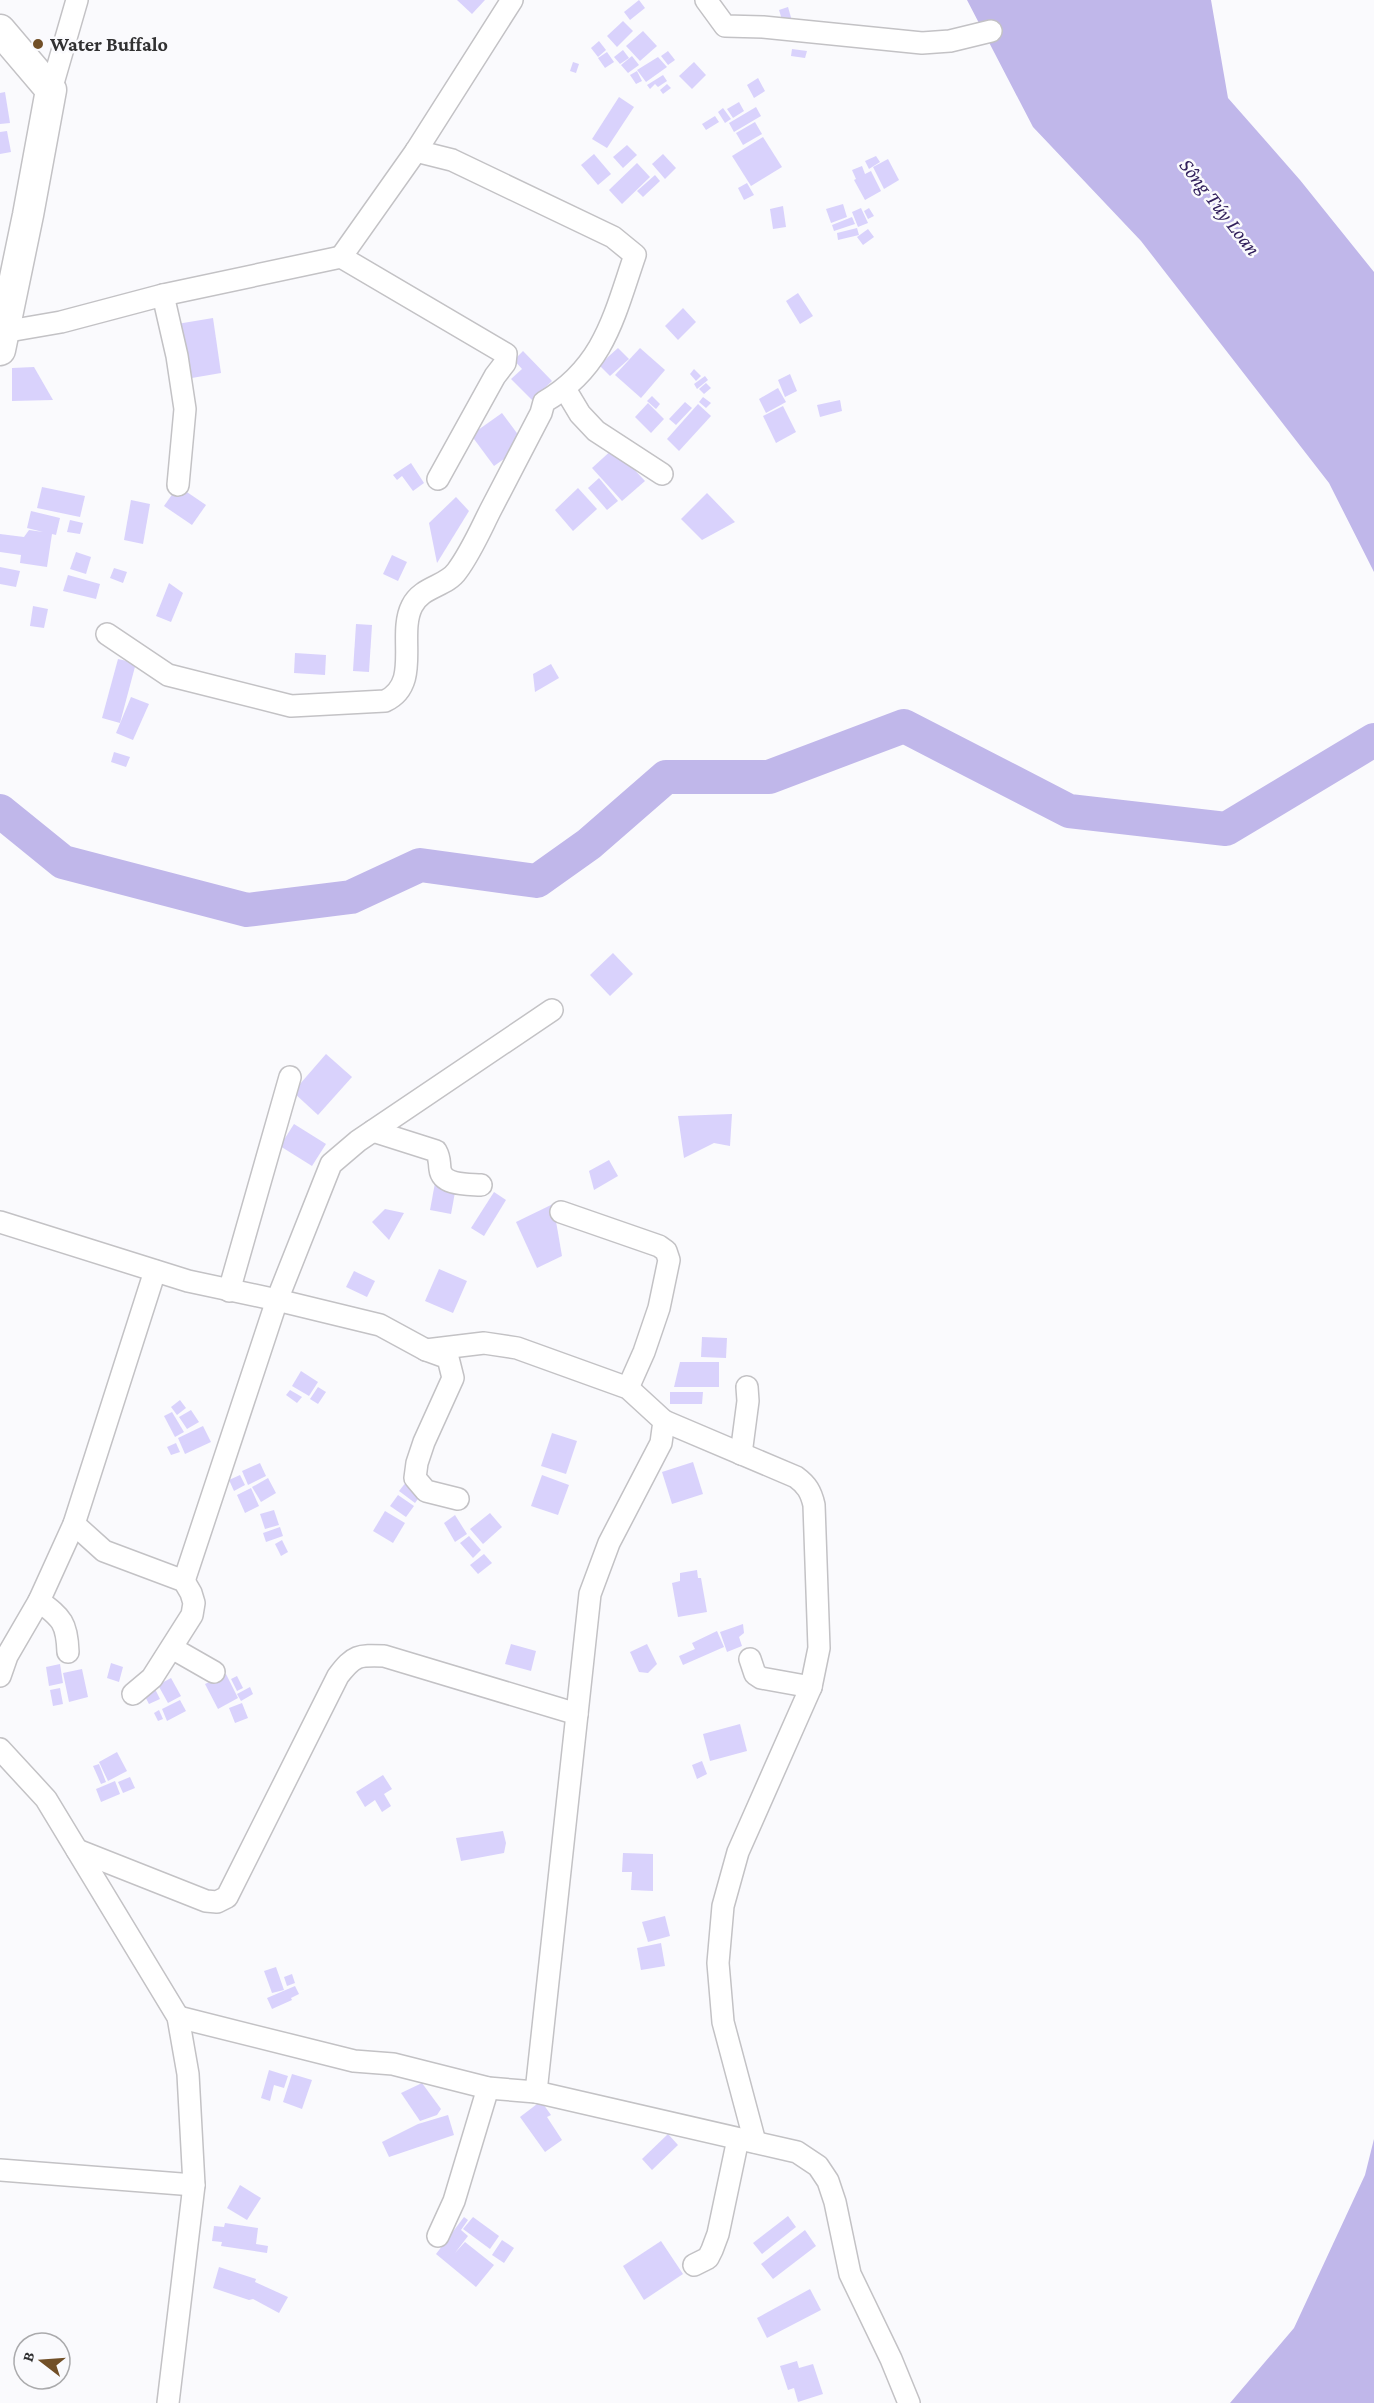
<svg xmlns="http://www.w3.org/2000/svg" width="1374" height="2403" font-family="'Crimson Pro',serif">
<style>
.water{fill:#c0b7ea}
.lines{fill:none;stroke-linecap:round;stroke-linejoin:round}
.river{stroke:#c0b7ea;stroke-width:34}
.building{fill:#d9d2fc}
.street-casing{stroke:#c3c2c5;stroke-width:24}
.secondary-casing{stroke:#c3c2c5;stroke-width:33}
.street{stroke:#fff;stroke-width:21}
.secondary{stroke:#fff;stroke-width:30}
.poi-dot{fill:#714f27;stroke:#fafafd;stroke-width:2}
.labels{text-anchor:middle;stroke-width:5;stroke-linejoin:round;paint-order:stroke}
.poi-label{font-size:20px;font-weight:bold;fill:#313132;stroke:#fafafd;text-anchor:start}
.water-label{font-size:21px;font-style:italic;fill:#32205c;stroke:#fafafd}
</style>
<rect width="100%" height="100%" fill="#fafafd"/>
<!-- water -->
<g class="water">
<path d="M967,0H1211L1228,98L1300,180L1374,272V572L1329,483L1141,241L1033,127Z"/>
<path d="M1374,2139V2403H1230L1294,2328L1365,2175Z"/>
</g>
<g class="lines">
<!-- river -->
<path class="river" d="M0,811L63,862L247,910L351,897L420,865L537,881L589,844L666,777H769L904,726L1069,811L1226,829L1374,740"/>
</g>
<!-- building -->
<g class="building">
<path d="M457,0H485L472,14Z"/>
<path d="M639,0L645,8L630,20L624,12Z"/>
<path d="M788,7L792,21L783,23L779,10Z"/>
<path d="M623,21L633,31L617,47L607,36Z"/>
<path d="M643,31L657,46L640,61L626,46Z"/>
<path d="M599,41L606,50L598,57L591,48Z"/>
<path d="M792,49L807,51L805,58L791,56Z"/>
<path d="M623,50L629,58L620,64L614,57Z"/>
<path d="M668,51L675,60L668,65L661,56Z"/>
<path d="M607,52L614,62L605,68L598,58Z"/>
<path d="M632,56L639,65L628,73L621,65Z"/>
<path d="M658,57L667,67L646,82L637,70Z"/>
<path d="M573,62L579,64L576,73L570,71Z"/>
<path d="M694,62L706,75L692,89L679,76Z"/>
<path d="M637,71L642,81L636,84L630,75Z"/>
<path d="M663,75L667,81L658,87L655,84L650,89L647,85Z"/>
<path d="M758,78L765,91L754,98L747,85Z"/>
<path d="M667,84L671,88L663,94L660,90Z"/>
<path d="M5,92L10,123L0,124V93Z"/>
<path d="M619,97L634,107L607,148L592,139Z"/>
<path d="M739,102L744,111L733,118L727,109Z"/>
<path d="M756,107L761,116L734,132L729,123Z"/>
<path d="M723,108L731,119L725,123L718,112Z"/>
<path d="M715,116L719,122L706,130L702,124Z"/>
<path d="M755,122L762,134L743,145L736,133Z"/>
<path d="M7,131L11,152L0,154V132Z"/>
<path d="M763,137L782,167L751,186L732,156Z"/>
<path d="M627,145L637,155L623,168L613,157Z"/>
<path d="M594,154L611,174L598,185L581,165Z"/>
<path d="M663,154L676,168L665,179L652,164Z"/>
<path d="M876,156L880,162L869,169L865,161Z"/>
<path d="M888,159L899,180L884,189L873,167Z"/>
<path d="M637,163L650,177L622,204L609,190Z"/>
<path d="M862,166L865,174L871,171L881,191L865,200L854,180L856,179L852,170Z"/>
<path d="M655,175L660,181L643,197L637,191Z"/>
<path d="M747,183L754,195L744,200L738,188Z"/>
<path d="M843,204L847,217L831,223L826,209Z"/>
<path d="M783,206L786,227L773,229L770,209Z"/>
<path d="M861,208L868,223L858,227L852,212Z"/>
<path d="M869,208L874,216L868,219L864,211Z"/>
<path d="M852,217L855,224L834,231L832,225Z"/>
<path d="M857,228L859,235L838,240L837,233Z"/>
<path d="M868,229L874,237L863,245L857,237Z"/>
<path d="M798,293L813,316L800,324L786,301Z"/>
<path d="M683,308L696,322L678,340L665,326Z"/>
<path d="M213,318L221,373L186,379L177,324Z"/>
<path d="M618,348L629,359L610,376L599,365Z"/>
<path d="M640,348L665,370L641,398L615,375Z"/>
<path d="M523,351L552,381L532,400L511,379L522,369L514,360Z"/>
<path d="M34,367L53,400L12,401V368Z"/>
<path d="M694,369L701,376L696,381L690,374Z"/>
<path d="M790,374L797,391L785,397L778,380Z"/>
<path d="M705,376L708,380L697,389L694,384Z"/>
<path d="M706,383L711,388L704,394L699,389Z"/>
<path d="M778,388L786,402L766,413L759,399Z"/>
<path d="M652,396L660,404L656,409L647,401Z"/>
<path d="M703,397L711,403L706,408L699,402Z"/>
<path d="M840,400L842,411L820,417L817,405Z"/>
<path d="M685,402L692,408L676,425L669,419Z"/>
<path d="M648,403L664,419L651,433L635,417Z"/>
<path d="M698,404L711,416L679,451L667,439Z"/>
<path d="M783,406L796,432L776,443L763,416Z"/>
<path d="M502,413L525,444L494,466L471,435Z"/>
<path d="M614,448L645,481L622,501L592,468Z"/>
<path d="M411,463L424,483L413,491L402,476L397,480L393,475Z"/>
<path d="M599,478L618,501L607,510L588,488Z"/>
<path d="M178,486L206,505L192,525L164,506Z"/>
<path d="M42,487L85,496L80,517L37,508Z"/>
<path d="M578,488L597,509L573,531L555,510Z"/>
<path d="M707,493L735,522L702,540L681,519Z"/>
<path d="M456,497L469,511L437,563L429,523Z"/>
<path d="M131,500L150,504L143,544L124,540Z"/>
<path d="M31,511L60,518L56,535L52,534L47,567L20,563L21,555L0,552V534L24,537L29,530L43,532L27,528Z"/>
<path d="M70,520L83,523L80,534L67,532Z"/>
<path d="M76,552L91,557L86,574L70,569Z"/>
<path d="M392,555L407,562L398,581L383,574Z"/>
<path d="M0,567L20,571L16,587L0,584Z"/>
<path d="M114,568L127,572L123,583L110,578Z"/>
<path d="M68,575L100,584L96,599L63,591Z"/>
<path d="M169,583L183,593L171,622L156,616Z"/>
<path d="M33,606L48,609L44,628L30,626Z"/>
<path d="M356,624L372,625L369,672L353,671Z"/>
<path d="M295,653L326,655L325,675L294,673Z"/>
<path d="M118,659L136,663L120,723L102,718Z"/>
<path d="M551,664L559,678L535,692L533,674Z"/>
<path d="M131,697L149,704L133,740L116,733Z"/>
<path d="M114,752L130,757L126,767L111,762Z"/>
<path d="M613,953L633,974L610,996L590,975Z"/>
<path d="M326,1054L352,1077L318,1115L293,1092Z"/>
<path d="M732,1114L730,1146L714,1143L684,1158L678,1116Z"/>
<path d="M294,1124L326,1144L312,1166L280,1146Z"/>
<path d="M609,1160L618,1176L594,1190L589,1171Z"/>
<path d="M435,1183L456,1187L451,1214L430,1210Z"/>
<path d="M494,1192L506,1200L484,1236L471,1228Z"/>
<path d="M553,1204L562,1256L537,1268L516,1222Z"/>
<path d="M385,1209L404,1213L389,1240L372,1222Z"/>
<path d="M439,1269L467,1281L453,1313L425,1301Z"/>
<path d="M354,1271L375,1281L367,1297L346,1287Z"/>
<path d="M702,1337L727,1338L726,1358L701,1357Z"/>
<path d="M680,1362H719V1387H674Z"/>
<path d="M301,1371L318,1382L309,1396L292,1386Z"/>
<path d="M318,1387L326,1392L318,1404L310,1399Z"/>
<path d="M290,1390L302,1397L297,1403L286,1395Z"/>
<path d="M670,1392H703L702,1404H670Z"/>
<path d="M180,1400L186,1408L177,1415L171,1407Z"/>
<path d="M191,1410L199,1422L187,1429L179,1417Z"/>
<path d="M172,1412L184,1432L175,1437L164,1416Z"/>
<path d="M203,1426L211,1442L185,1454L178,1438Z"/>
<path d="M552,1433L577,1441L566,1474L541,1466Z"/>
<path d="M176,1443L180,1452L171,1455L167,1447Z"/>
<path d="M693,1462L703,1494L672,1504L662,1472Z"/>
<path d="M260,1463L266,1476L248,1485L242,1471Z"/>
<path d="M240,1475L245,1485L234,1491L229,1480Z"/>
<path d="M542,1475L569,1485L558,1515L531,1506Z"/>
<path d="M268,1478L276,1493L261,1502L252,1487Z"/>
<path d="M407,1481L423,1492L415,1503L399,1491Z"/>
<path d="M251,1488L259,1506L245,1513L237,1495Z"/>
<path d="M398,1495L414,1506L406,1517L390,1506Z"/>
<path d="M274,1510L279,1525L265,1529L260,1514Z"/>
<path d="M385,1511L405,1523L393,1543L373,1531Z"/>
<path d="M490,1513L502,1527L483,1544L470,1529Z"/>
<path d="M455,1515L467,1534L455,1542L444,1523Z"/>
<path d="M280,1527L283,1536L266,1542L263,1533Z"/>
<path d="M469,1536L481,1550L473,1558L460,1543Z"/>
<path d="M282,1540L288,1552L281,1556L275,1544Z"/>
<path d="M484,1554L492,1563L478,1574L470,1565Z"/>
<path d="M697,1570L698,1578H701L707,1612L678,1617L672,1583L680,1581V1573Z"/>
<path d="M743,1624L744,1633L739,1637L742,1646L727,1652L720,1632Z"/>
<path d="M717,1631L724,1647L683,1665L679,1656L695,1649L692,1643Z"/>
<path d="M511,1644L536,1651L531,1671L505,1664Z"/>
<path d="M647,1644L657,1664L648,1673L639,1672L630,1652Z"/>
<path d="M111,1663L123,1667L119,1682L107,1678Z"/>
<path d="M60,1664L63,1683L49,1686L46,1667Z"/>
<path d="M82,1669L88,1697L69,1702L63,1673Z"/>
<path d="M226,1674L238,1698L218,1709L205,1684Z"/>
<path d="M237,1676L243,1688L237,1691L231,1679Z"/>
<path d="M171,1678L181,1696L168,1703L158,1685Z"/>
<path d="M153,1685L160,1699L149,1704L142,1691Z"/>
<path d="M250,1687L253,1694L241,1701L237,1694Z"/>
<path d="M60,1688L63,1704L53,1706L50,1690Z"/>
<path d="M180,1700L186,1711L167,1721L162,1709Z"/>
<path d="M242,1703L248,1718L235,1723L229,1708Z"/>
<path d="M159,1710L163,1719L158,1721L154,1713Z"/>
<path d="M740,1724L747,1751L710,1761L703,1734Z"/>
<path d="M117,1752L127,1771L108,1781L99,1762Z"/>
<path d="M702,1761L707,1774L697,1779L692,1765Z"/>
<path d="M99,1764L106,1782L101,1784L93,1766Z"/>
<path d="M383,1775L392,1789L384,1794L391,1806L382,1812L375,1800L365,1807L356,1792Z"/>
<path d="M130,1777L135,1788L123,1793L118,1782Z"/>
<path d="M115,1781L120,1794L101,1802L96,1789Z"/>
<path d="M503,1831L506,1843L504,1853L461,1861L456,1838Z"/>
<path d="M623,1853L653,1854V1891L631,1890L632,1872H622Z"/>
<path d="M665,1916L670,1936L648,1942L642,1922Z"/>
<path d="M661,1943L665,1966L641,1970L637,1948Z"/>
<path d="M276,1967L284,1990L272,1993L264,1971Z"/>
<path d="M292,1974L295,1983L287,1986L284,1977Z"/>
<path d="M295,1986L299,1994L291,1998L292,2000L272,2009L267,1998Z"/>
<path d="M269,2070L288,2076L284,2088L274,2085L270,2101L261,2098Z"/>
<path d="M292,2074L312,2080L302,2109L283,2102Z"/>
<path d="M422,2083L441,2109L437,2115L420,2121L401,2093Z"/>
<path d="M541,2101L551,2115L547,2117L562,2140L545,2152L520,2117Z"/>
<path d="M448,2115L454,2135L389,2157L382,2142L418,2124Z"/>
<path d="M668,2134L678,2145L652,2170L642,2159Z"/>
<path d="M240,2185L261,2198L247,2220L227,2208Z"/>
<path d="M788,2216L796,2227L762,2254L753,2243Z"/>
<path d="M464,2217L468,2220L461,2230L468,2236L455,2253L465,2242L494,2265L476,2287L436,2254Z"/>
<path d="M473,2217L499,2236L490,2249L463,2229Z"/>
<path d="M225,2223L258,2228L256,2244L268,2246L267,2253L221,2246L222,2242L212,2241L214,2226L224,2227Z"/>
<path d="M805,2230L816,2246L773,2279L761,2264Z"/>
<path d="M502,2240L514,2248L504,2263L492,2255Z"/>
<path d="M661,2241L683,2274L644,2300L623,2266Z"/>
<path d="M219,2267L256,2279L255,2282L288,2297L279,2313L253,2299L249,2300L213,2288Z"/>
<path d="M810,2289L821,2310L767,2338L757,2318Z"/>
<path d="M797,2361L799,2368L813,2364L823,2394L798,2402L794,2388L788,2390L780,2366Z"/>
</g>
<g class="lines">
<!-- street casing -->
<g class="street-casing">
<g id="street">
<path d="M706,0L725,26L763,27L922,43L950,41L991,31"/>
<path d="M51,90L77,0"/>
<path d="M341,257L416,151L512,0"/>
<path d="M163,295L177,356L185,409L178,485"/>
<path d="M3,332L61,322L163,295L341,257L506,354L505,363L495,376L438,479"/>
<path d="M565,389L580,414L596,431L662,474"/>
<path d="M107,634L168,675L291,706L385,701C422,684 397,635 412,606C422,586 446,587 457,571C471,552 480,531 490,511C507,478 524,446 541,413L544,402C604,367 614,316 635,255L613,237L452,160L416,151"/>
<path d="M373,1131L436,1151C440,1158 439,1161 440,1169C442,1186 468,1184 481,1185"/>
<path d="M561,1212L659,1246L666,1251L669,1260L659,1308L644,1352L628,1388"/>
<path d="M0,1222L188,1281L277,1300L380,1325L426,1350L448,1358L453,1378L424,1442L417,1463L415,1478L426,1491L458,1499"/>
<path d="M229,1291L290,1077"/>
<path d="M426,1350L484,1343L517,1348L628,1388L664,1421L661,1443L609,1543L590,1594L536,2092"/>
<path d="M664,1421L796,1477C807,1485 811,1492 814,1505L819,1648L811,1687L738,1852L723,1906L718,1963L723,2022L755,2142"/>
<path d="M741,1454L748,1401L747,1387"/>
<path d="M74,1524L104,1551L184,1581L191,1593L194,1603L192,1615L152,1678L133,1694"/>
<path d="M184,1581L277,1300L331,1164L358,1141L552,1010"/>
<path d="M39,1601C62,1618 67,1623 68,1652"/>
<path d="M172,1648L214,1672"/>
<path d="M750,1659L755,1674L761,1678L811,1687"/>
<path d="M0,1676L7,1656L39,1601L74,1524L155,1271"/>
<path d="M0,1749L46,1799L178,2017L188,2074L194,2185L168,2403"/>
<path d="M77,1850L206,1901L217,1902L227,1897L338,1676C354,1655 358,1655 384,1656L577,1714"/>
<path d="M178,2017L354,2061L393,2064L488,2088L536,2092L797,2152L818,2166L828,2181L835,2202L850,2274L891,2359L909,2403"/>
<path d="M0,2170L194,2185"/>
<path d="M438,2236L454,2201L488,2088"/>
<path d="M694,2265L708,2258L712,2250L718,2234L738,2139"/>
</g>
</g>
<!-- secondary casing -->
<g class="secondary-casing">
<path id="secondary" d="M0,30L51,90L28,215L0,350"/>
</g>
<!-- street -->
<use href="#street" class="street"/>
<!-- secondary -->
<use href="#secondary" class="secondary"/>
</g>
<!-- markers -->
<circle class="poi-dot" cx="38" cy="44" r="6"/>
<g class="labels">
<!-- poi labels -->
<g class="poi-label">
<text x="50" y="51">Water Buffalo</text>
</g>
<!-- water labels -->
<g class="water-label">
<text transform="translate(1220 207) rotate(52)" y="7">Sông Túy Loan</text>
</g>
</g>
<!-- north arrow -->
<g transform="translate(42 2361) rotate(287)"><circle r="28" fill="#fafafd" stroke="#aaaaac" stroke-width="1.5"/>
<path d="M0-4.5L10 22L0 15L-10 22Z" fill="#714f27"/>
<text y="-9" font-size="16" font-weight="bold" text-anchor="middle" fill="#313132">B</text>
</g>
</svg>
